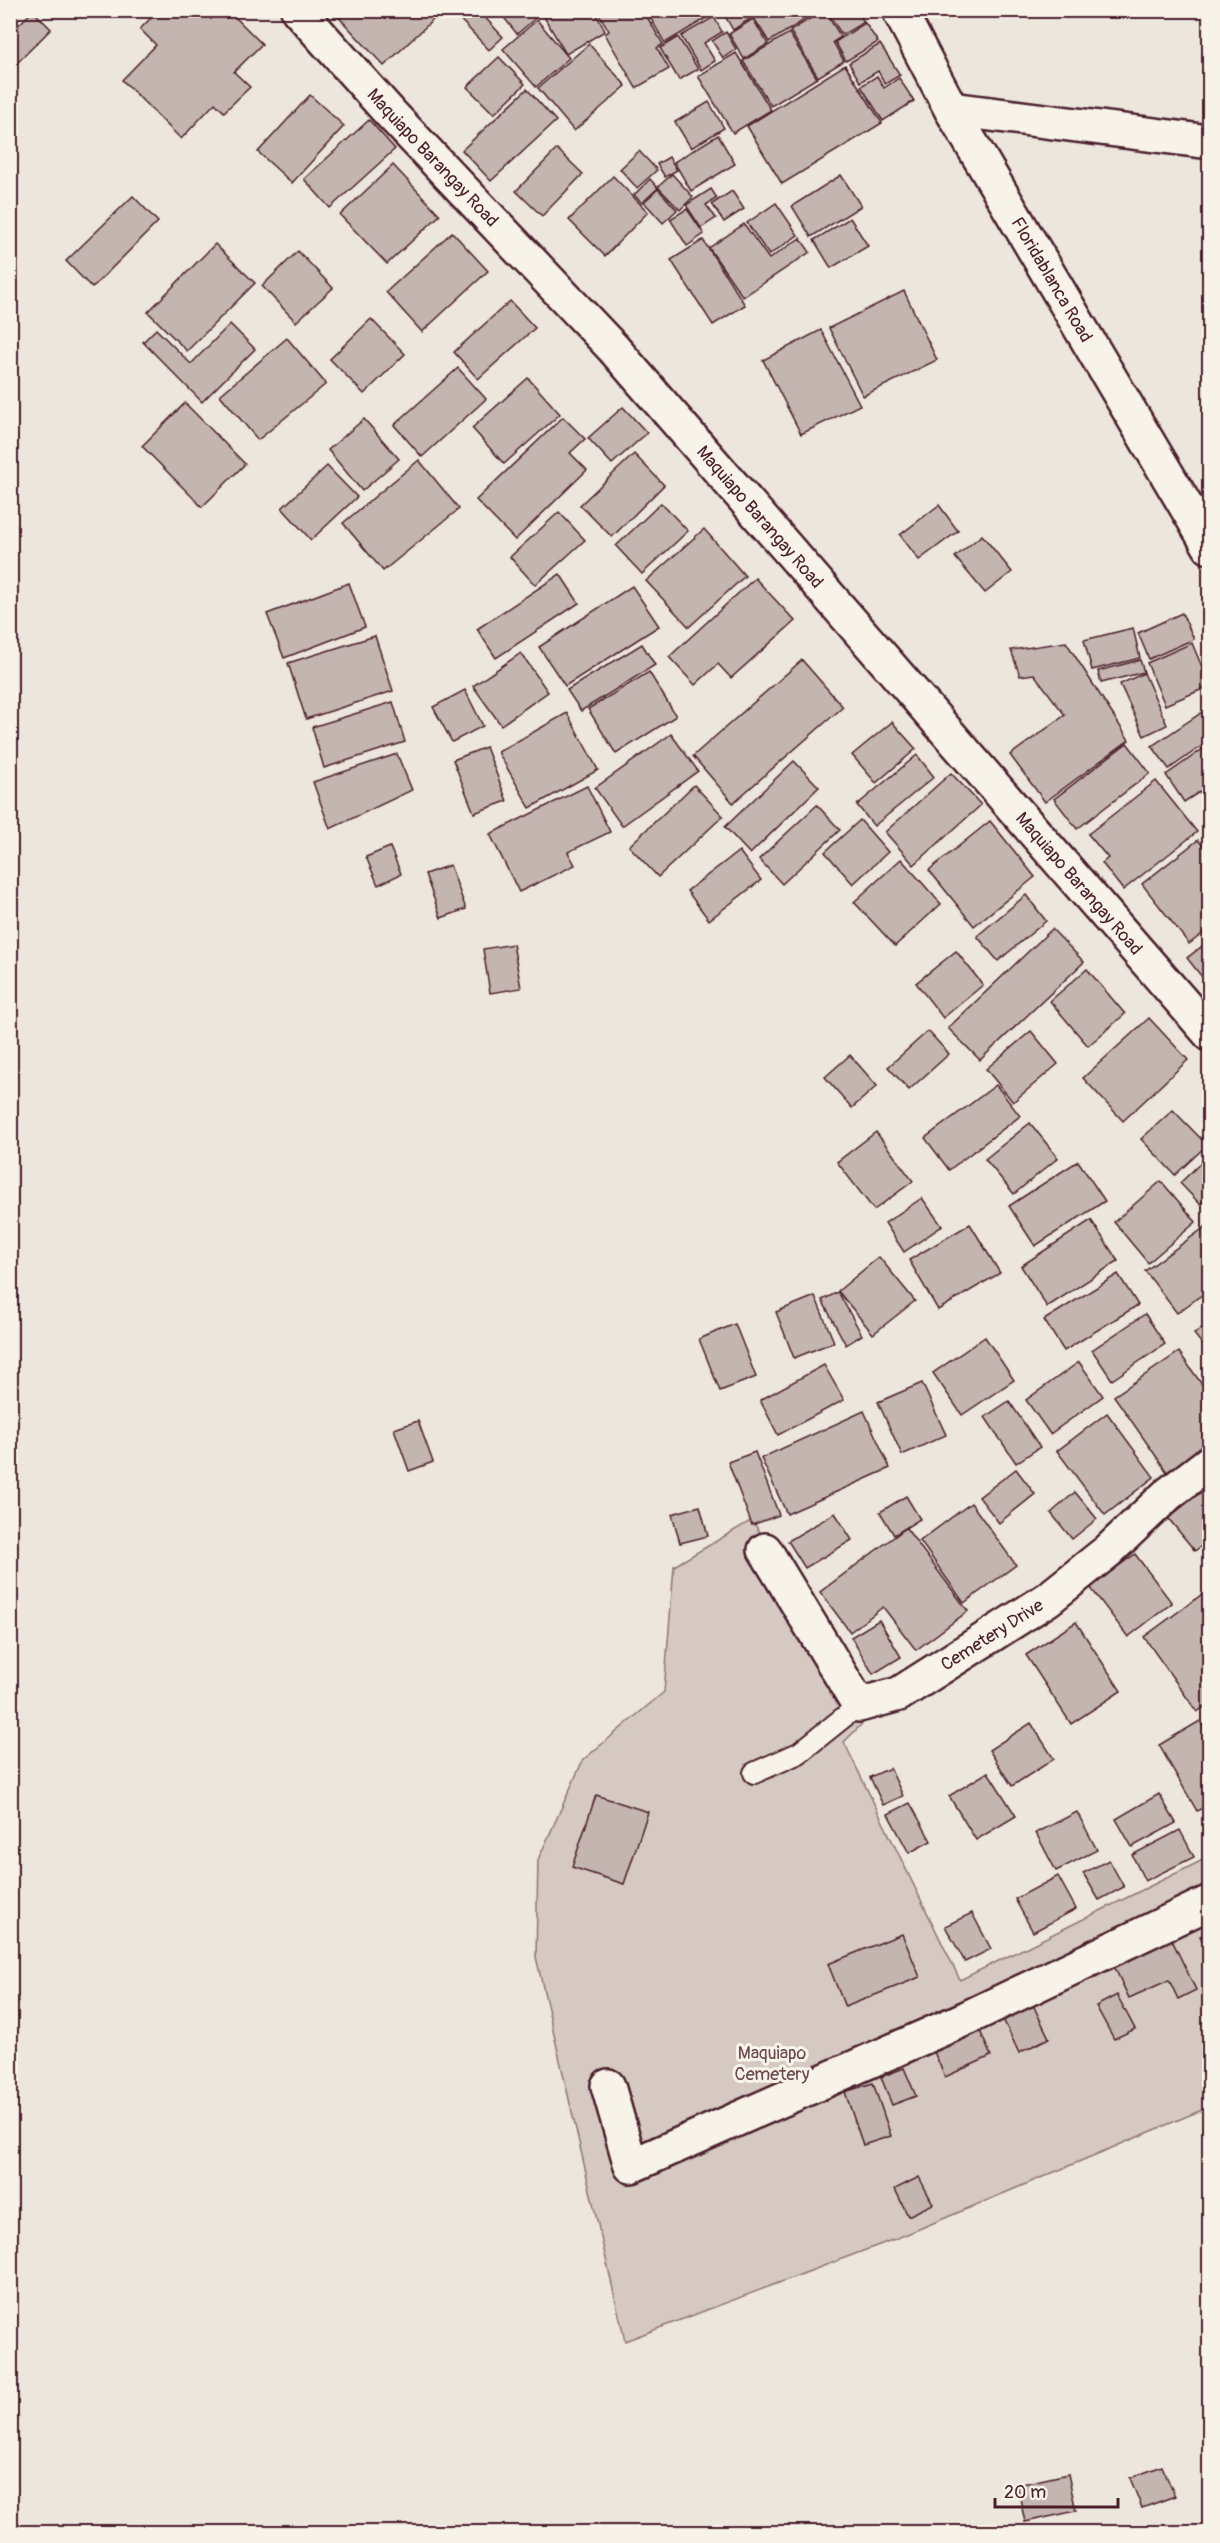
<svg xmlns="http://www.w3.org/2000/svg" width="1220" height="2543" font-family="Pangolin,sans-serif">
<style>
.green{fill:#d5c9c2;stroke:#907476;stroke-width:1.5}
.building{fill:#c4b5b0;stroke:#4a1f2b;stroke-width:1.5}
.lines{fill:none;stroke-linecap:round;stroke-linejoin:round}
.lane-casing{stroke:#4a1f2b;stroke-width:24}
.street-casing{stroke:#4a1f2b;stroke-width:38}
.primary-casing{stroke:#4a1f2b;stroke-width:38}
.lane{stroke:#f7f3e8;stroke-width:20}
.street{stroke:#f7f3e8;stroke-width:33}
.primary{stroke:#f7f3e8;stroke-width:33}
.labels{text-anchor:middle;stroke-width:6;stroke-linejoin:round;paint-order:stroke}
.street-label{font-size:18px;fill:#4a1f2b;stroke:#f7f3e8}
.park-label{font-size:18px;fill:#6d4a51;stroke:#f7f3e8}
</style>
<rect width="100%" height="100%" fill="#ece6dd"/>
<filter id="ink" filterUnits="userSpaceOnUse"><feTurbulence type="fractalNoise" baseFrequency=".0167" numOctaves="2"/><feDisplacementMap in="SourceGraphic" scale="12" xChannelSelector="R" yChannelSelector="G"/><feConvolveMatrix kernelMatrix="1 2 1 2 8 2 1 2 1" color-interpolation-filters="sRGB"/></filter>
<g filter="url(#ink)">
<!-- green -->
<path class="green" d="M752,1520L876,1710L844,1742L960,1980L1209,1857V2107L900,2237L625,2341L536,1957L538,1860L583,1760L664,1692L674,1566Z"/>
<!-- building -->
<g class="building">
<path d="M159,10H203L211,19L219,10H228L262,44L234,72L250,87L224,112L215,103L181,139L122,80L156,45L140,29Z"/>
<path d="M332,10H432L437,16L384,66Z"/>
<path d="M457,10H478L503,37L489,50L454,13Z"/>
<path d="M498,10H545L517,34Z"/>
<path d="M554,10H594L605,31L566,54L544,17Z"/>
<path d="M597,10H643L663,44L657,48L669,69L636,88L605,34L609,31Z"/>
<path d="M646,10H720L665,43Z"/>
<path d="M733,10H748L753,17L733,30L725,16Z"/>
<path d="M749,10H808L811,16L769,42Z"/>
<path d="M824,10L841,37L833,42L844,61L818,77L790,31Z"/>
<path d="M826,10H857L864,22L842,35Z"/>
<path d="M33,11L51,29L10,70V33Z"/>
<path d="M714,17L722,32L704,43L715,61L701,70L681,36Z"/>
<path d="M753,19L768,44L744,59L729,34Z"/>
<path d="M537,20L569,58L536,87L503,49Z"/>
<path d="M865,23L878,42L846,61L835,42Z"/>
<path d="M726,32L736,49L723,58L712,41Z"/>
<path d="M789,33L817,78L771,106L743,61Z"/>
<path d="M678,37L698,69L679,80L660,48Z"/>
<path d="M589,44L626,86L574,131L538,88Z"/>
<path d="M880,44L900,75L885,84L878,71L860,82L849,63Z"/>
<path d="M736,53L771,110L733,133L698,76Z"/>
<path d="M499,57L525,84L494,114L467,87Z"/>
<path d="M845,65L882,123L782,184L747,126Z"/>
<path d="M877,76L884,88L899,78L914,101L883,121L861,86Z"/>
<path d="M527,89L556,121L491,181L462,150Z"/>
<path d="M310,95L344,126L292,183L258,152Z"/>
<path d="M709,102L724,128L691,148L675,122Z"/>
<path d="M369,120L395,149L330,208L304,179Z"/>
<path d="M718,135L735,164L691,191L674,162Z"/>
<path d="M557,149L583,174L542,216L516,191Z"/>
<path d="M639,151L657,170L637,188L620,169Z"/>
<path d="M669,157L677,170L665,177L657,164Z"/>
<path d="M393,165L440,215L387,264L340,215Z"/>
<path d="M672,174L693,197L680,210L658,187Z"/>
<path d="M841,175L861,206L811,237L792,206Z"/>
<path d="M613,176L648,212L605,256L569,220Z"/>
<path d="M650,179L658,188L642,203L634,195Z"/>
<path d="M658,189L677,210L663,223L644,202Z"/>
<path d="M711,189L717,198L706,205L716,218L701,228L686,205Z"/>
<path d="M732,191L744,209L724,222L712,204Z"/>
<path d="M133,196L158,222L92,288L66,261Z"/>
<path d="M776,203L798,235L769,255L747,223Z"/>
<path d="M687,209L704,234L687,246L670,219Z"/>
<path d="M850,218L868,246L831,268L814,240Z"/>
<path d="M744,224L769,259L800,238L810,252L743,297L709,248Z"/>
<path d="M452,232L488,271L422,332L386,292Z"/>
<path d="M703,240L745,305L713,325L671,260Z"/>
<path d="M215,244L255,283L187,351L148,312Z"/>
<path d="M298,251L333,288L296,322L262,286Z"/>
<path d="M904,291L937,360L863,396L829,328Z"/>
<path d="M510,301L535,328L478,379L454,352Z"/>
<path d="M371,319L405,354L364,394L330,359Z"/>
<path d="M230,324L255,349L202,402L143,342L156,329L191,364Z"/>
<path d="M821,330L860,405L801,434L763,360Z"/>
<path d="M287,338L326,384L258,440L220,395Z"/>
<path d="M458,368L486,399L422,457L394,425Z"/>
<path d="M528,378L560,414L504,464L472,428Z"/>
<path d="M185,403L245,464L202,507L142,446Z"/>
<path d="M623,407L647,433L612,464L588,438Z"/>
<path d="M563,417L585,439L570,453L587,470L515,540L476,500Z"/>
<path d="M364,419L399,459L362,491L328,450Z"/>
<path d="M634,454L664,485L612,537L580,505Z"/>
<path d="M419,460L459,509L383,571L343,523Z"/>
<path d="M327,466L357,497L311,540L282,508Z"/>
<path d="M661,503L688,531L642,574L616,546Z"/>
<path d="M939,505L958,531L919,560L900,535Z"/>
<path d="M559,512L585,540L535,585L510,557Z"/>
<path d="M704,529L745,576L689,627L646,581Z"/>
<path d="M982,535L1012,572L985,593L955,557Z"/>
<path d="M560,574L579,603L496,658L477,629Z"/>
<path d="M755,578L795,621L731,678L718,664L695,685L669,657Z"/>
<path d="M349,583L365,627L284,658L267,614Z"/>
<path d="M632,586L659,626L565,686L539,647Z"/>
<path d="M1182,613L1194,639L1149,659L1138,633Z"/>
<path d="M1133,628L1140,658L1092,670L1084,640Z"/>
<path d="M375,636L393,691L306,719L288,663Z"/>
<path d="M1066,642L1129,740L1045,802L1010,755L1065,715L1034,674L1020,676L1011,650Z"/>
<path d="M1192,643L1210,686L1165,705L1147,663Z"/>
<path d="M642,644L655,665L581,711L567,690Z"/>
<path d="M521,653L548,692L501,725L473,686Z"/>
<path d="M802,660L843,707L733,803L693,756Z"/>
<path d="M1140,660L1144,672L1101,683L1098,671Z"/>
<path d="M649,672L676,716L616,754L588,709Z"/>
<path d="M1144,673L1167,725L1144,736L1120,684Z"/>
<path d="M465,690L483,726L452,742L433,707Z"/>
<path d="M393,702L405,742L324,768L312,727Z"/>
<path d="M1204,711L1210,718V740L1169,769L1152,746Z"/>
<path d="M567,713L598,770L530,808L498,752Z"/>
<path d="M892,722L916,749L876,783L852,755Z"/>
<path d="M671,734L698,771L622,826L595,788Z"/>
<path d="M1127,743L1150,773L1077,829L1054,799Z"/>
<path d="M1210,744V785L1184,802L1166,775Z"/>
<path d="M486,747L507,801L474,813L453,760Z"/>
<path d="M397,754L412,790L330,829L313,782Z"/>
<path d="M917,755L934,777L874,826L857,805Z"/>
<path d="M794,761L819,787L750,854L725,827Z"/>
<path d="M951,773L981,805L914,865L885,832Z"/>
<path d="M1156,781L1197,832L1123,890L1102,863L1108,858L1088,834Z"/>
<path d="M694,785L723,816L658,877L629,846Z"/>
<path d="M587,786L610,832L568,852L575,865L519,892L490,834Z"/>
<path d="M817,805L840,830L782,884L759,859Z"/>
<path d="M860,820L888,852L853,884L825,852Z"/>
<path d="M990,821L1035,877L974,926L929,870Z"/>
<path d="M1198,840L1210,854V928L1189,944L1142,884Z"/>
<path d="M390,847L401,874L378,885L366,857Z"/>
<path d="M739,851L761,880L709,920L687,891Z"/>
<path d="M901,859L941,904L895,946L854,902Z"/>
<path d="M450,865L466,909L441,918L425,874Z"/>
<path d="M1026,895L1046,921L998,961L977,936Z"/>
<path d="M1052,929L1084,962L980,1060L948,1028Z"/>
<path d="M1210,940V986H1209L1187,958Z"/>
<path d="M513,944L521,988L490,993L483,949Z"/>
<path d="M956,951L983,985L943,1018L916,983Z"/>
<path d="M1087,969L1125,1014L1088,1046L1050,1001Z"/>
<path d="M1149,1018L1188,1060L1123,1121L1083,1078Z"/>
<path d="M928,1031L949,1054L909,1090L888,1067Z"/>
<path d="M1031,1031L1058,1064L1013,1102L986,1069Z"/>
<path d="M850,1055L877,1086L852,1108L825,1077Z"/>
<path d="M996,1085L1020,1116L949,1170L925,1138Z"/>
<path d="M1210,1092V1109L1201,1099Z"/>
<path d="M1173,1110L1207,1145L1175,1175L1141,1139Z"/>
<path d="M1030,1123L1058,1158L1014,1194L985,1159Z"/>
<path d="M876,1132L913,1181L874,1210L837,1162Z"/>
<path d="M1210,1154V1195L1200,1204L1180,1183Z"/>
<path d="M1078,1161L1105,1201L1035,1246L1009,1206Z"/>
<path d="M1161,1181L1196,1222L1148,1263L1114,1222Z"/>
<path d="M922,1198L942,1226L904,1252L885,1223Z"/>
<path d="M1091,1220L1118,1261L1047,1307L1021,1266Z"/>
<path d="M970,1224L1000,1273L938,1310L909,1260Z"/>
<path d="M1208,1225L1210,1289L1177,1313L1145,1271Z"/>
<path d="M879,1257L915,1301L873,1334L838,1291Z"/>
<path d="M1118,1274L1138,1305L1064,1351L1044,1320Z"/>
<path d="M838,1292L862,1335L846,1345L822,1300Z"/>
<path d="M815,1296L834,1342L794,1358L776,1312Z"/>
<path d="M1145,1314L1165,1344L1112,1380L1092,1350Z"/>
<path d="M1210,1322V1354L1194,1334Z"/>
<path d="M735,1324L756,1377L720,1391L699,1339Z"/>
<path d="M985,1337L1014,1380L962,1415L933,1373Z"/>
<path d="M1179,1352L1210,1396V1443L1167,1472L1114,1396Z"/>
<path d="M1079,1362L1103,1396L1050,1434L1026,1400Z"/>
<path d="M824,1365L844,1400L778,1435L760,1400Z"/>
<path d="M922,1383L946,1435L902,1455L878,1402Z"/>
<path d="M1009,1401L1040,1447L1016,1463L985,1417Z"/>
<path d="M864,1411L890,1468L787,1514L761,1458Z"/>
<path d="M1107,1413L1154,1477L1105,1515L1057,1451Z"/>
<path d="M418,1421L433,1462L409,1471L394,1429Z"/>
<path d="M755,1452L779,1515L752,1525L728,1462Z"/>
<path d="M1016,1469L1035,1494L999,1523L979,1497Z"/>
<path d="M1210,1485V1539L1195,1551L1168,1518Z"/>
<path d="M1075,1492L1097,1519L1072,1539L1051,1513Z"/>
<path d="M906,1496L920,1519L894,1535L880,1512Z"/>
<path d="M971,1503L1016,1565L964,1603L920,1541Z"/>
<path d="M700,1506L708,1536L680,1543L672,1514Z"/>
<path d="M835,1513L852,1540L805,1568L788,1541Z"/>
<path d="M906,1528L968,1611L916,1650L883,1607L850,1632L820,1592Z"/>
<path d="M1135,1554L1172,1603L1128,1637L1090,1587Z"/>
<path d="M1208,1590L1210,1703L1197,1712L1144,1637Z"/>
<path d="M879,1620L901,1657L873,1674L851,1637Z"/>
<path d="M1076,1622L1121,1691L1071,1724L1026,1655Z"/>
<path d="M1200,1721L1210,1738V1804L1197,1811L1159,1745Z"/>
<path d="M1031,1723L1054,1759L1012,1786L989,1750Z"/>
<path d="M890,1768L903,1796L883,1805L870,1777Z"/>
<path d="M988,1772L1016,1816L976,1840L949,1796Z"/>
<path d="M1159,1794L1176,1823L1132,1847L1116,1819Z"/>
<path d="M596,1795L648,1812L624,1884L572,1867Z"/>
<path d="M910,1803L931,1841L909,1853L888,1814Z"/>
<path d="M1077,1812L1097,1850L1056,1871L1036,1833Z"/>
<path d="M1180,1830L1194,1857L1145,1881L1132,1855Z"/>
<path d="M1109,1860L1124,1887L1099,1900L1083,1873Z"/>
<path d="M1058,1876L1076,1909L1033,1932L1015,1899Z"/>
<path d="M972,1913L991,1949L965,1962L945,1926Z"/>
<path d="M1210,1933V1959L1200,1936Z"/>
<path d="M902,1934L920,1977L845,2007L828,1964Z"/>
<path d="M1171,1938L1196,1990L1178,1999L1169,1980L1129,1998L1114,1966Z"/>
<path d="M1117,1995L1135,2029L1114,2039L1096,2006Z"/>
<path d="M1033,2005L1049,2038L1019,2053L1003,2019Z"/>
<path d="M977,2024L991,2056L945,2077L931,2045Z"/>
<path d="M904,2068L916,2096L892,2105L881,2077Z"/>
<path d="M873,2083L891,2136L863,2145L845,2092Z"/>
<path d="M919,2177L933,2204L908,2216L895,2189Z"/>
<path d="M1162,2466L1175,2496L1142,2508L1130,2478Z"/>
<path d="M1068,2474L1076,2511L1025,2522L1017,2485Z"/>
</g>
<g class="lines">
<!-- lane casing -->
<g class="lane-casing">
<path id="lane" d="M754,1773L799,1753L859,1705"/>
</g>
<!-- street casing -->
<g class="street-casing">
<g id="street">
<path id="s1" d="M298,10L390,113L613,348L1210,1034"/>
<path d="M951,109L1210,142"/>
<path id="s2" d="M765,1550L859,1705L899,1694L1048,1599L1108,1551L1167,1495L1210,1462"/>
<path d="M608,2086L631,2166L967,2018L1210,1902"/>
</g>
</g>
<!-- primary casing -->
<g class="primary-casing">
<g id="primary">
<path id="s3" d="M899,10L951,109L1210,547"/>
</g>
</g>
<!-- lane -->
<use href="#lane" class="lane"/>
<!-- street -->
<use href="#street" class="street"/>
<!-- primary -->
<use href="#primary" class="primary"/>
</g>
</g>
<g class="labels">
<!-- street labels -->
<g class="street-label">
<text dy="6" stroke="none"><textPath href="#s1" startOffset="200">Maquiapo Barangay Road</textPath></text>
<text dy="6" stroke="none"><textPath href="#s3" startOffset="310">Floridablanca Road</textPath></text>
<text dy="6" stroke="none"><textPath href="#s1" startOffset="686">Maquiapo Barangay Road</textPath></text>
<text dy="6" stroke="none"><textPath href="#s1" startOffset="1172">Maquiapo Barangay Road</textPath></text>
<text dy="6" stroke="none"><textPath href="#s2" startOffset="333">Cemetery Drive</textPath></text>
</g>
<!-- park labels -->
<g class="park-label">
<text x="772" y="2059">Maquiapo<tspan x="772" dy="21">Cemetery</tspan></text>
</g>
</g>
<!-- margin -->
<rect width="1220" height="2543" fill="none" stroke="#f7f3e8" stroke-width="36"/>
<rect x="18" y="18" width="1184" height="2507" fill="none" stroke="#4a1f2b" stroke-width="2" filter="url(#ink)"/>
<!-- scale -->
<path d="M995 2498v9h123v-9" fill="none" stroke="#4a1f2b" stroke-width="3"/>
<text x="1004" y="2498" font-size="18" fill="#4a1f2b" stroke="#f7f3e8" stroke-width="4.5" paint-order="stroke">20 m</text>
</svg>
